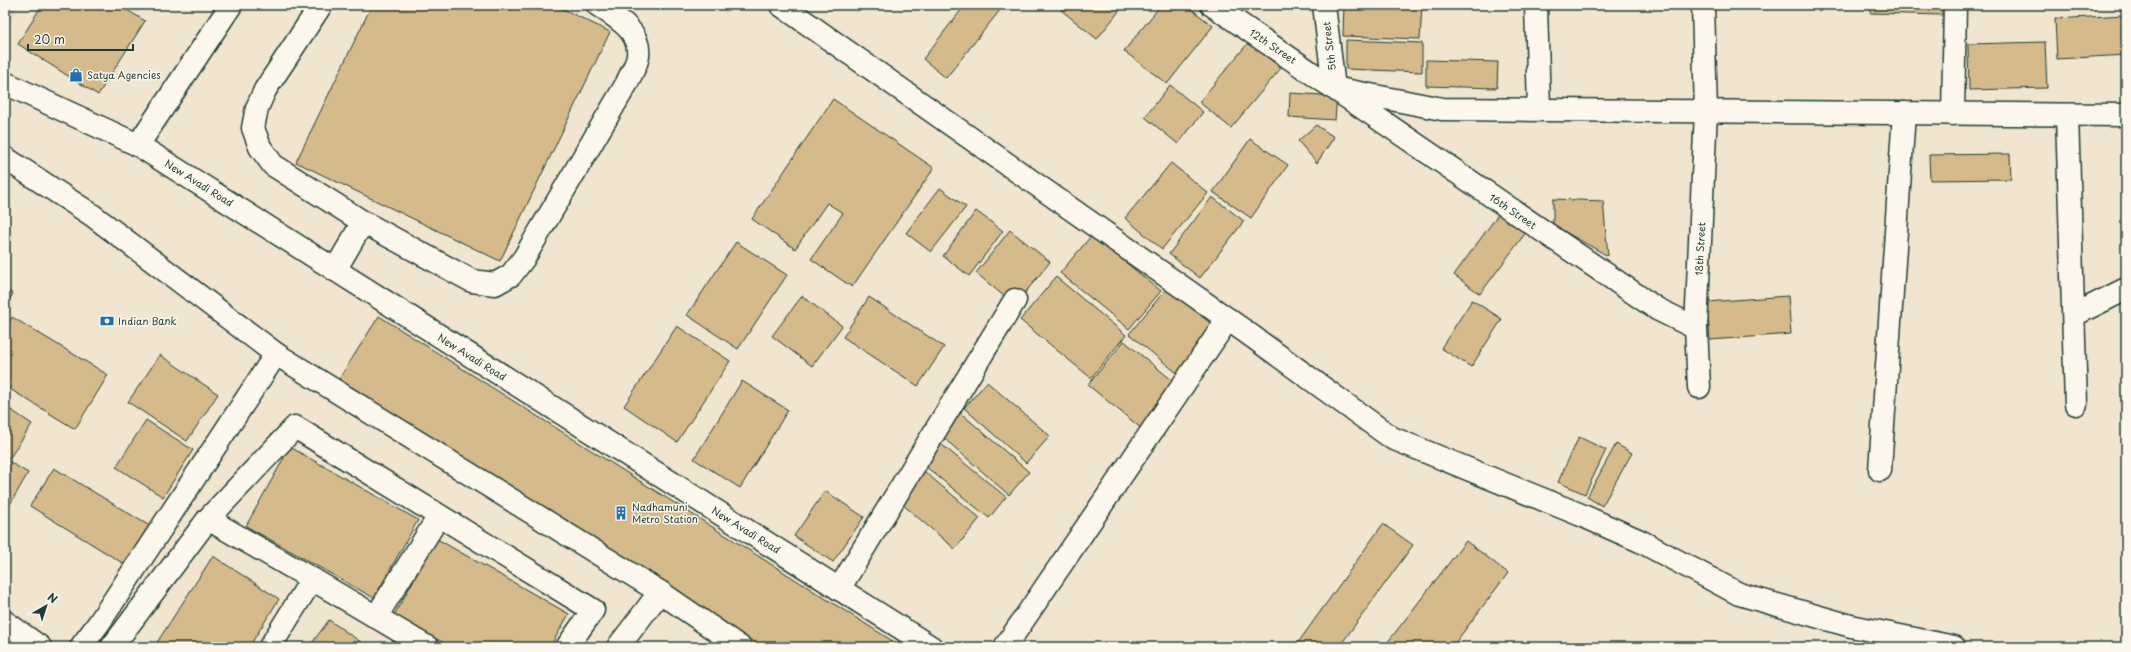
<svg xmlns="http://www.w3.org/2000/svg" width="2131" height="652" font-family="'Playpen Sans',sans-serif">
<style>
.built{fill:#e8d8bb}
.building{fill:#d5bb8b;stroke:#1f3d34}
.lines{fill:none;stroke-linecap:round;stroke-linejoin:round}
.minor-casing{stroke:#1f3d34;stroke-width:25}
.major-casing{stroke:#1f3d34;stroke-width:25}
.minor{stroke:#fbf7ec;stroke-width:22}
.major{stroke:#fbf7ec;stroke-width:22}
.labels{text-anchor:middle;stroke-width:3;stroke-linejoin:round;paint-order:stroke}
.street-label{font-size:10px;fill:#1f3d34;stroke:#fbf7ec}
.poi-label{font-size:10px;fill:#1f3d34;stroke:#fbf7ec;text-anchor:start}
</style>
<rect width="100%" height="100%" fill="#f0e5cf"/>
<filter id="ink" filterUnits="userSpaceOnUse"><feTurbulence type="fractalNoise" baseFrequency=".025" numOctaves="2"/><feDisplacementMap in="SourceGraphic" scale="8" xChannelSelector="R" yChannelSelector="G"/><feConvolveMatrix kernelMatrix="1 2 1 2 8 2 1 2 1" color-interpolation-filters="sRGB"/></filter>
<g filter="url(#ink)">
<!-- built -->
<path class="built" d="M5,5H20L5,27Z"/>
<!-- building -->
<g class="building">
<path d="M42,5H119L145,21L98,95L18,44Z"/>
<path d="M372,5H555L610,32L500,261L296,162Z"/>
<path d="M965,5H1004L946,78L923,59Z"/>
<path d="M1065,5H1124L1097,39L1061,10Z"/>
<path d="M1161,5H1186L1213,26L1167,84L1124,51Z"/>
<path d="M1344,5H1422L1420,39L1343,36Z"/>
<path d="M1871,5H1942V15L1870,13Z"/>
<path d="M2125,15L2126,55L2057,59L2055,19Z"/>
<path d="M1346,40L1422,43V72L1346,69Z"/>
<path d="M1249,42L1281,68L1231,128L1199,102Z"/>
<path d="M2045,42L2047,88L1969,90L1968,44Z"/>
<path d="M1426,60L1498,62L1497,88L1426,86Z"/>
<path d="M1170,85L1203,112L1178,144L1145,117Z"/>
<path d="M1290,93L1337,96L1335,120L1289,117Z"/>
<path d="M833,99L934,168L852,287L811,259L843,213L827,203L795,249L752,219Z"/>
<path d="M1316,125L1334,137L1317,163L1298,141Z"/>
<path d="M1250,139L1288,165L1251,218L1213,192Z"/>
<path d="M2010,154L2011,179L1930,180L1929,155Z"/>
<path d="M1171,163L1208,193L1162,249L1125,218Z"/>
<path d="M940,188L966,207L931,252L906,233Z"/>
<path d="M1212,197L1244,221L1200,278L1169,254Z"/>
<path d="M1553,199L1603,201L1608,256L1553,225Z"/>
<path d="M976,211L1003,231L969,276L943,256Z"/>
<path d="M1500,212L1527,231L1480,294L1454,275Z"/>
<path d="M1010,230L1050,262L1015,305L976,273Z"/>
<path d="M1092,235L1161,291L1129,329L1060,273Z"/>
<path d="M736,242L787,275L738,349L687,315Z"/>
<path d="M1056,277L1126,335L1091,378L1020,320Z"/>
<path d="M1167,288L1215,327L1177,373L1129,334Z"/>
<path d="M5,289L13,294L5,306Z"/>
<path d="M802,296L842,326L812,366L772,336Z"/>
<path d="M1788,296L1791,334L1710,340L1707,302Z"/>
<path d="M869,297L944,347L918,386L843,337Z"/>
<path d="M1472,300L1502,319L1471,367L1441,348Z"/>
<path d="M379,316L902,647H762L339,379Z"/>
<path d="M12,317L108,375L75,429L5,386V329Z"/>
<path d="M677,326L730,361L677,442L624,406Z"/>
<path d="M1124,341L1178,385L1142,429L1088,385Z"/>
<path d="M160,355L218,394L187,441L128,402Z"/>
<path d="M742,381L788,410L740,488L694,459Z"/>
<path d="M987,382L1050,436L1026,463L964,408Z"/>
<path d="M5,406L32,424L9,459L5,457Z"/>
<path d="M956,409L1029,472L1009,495L937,432Z"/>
<path d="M146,420L193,450L163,497L116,467Z"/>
<path d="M1579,437L1606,450L1585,494L1558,482Z"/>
<path d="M936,440L1006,497L989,518L919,461Z"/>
<path d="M1616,444L1632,453L1602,506L1587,497Z"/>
<path d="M290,447L418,520L374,598L246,526Z"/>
<path d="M5,459L28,473L5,513Z"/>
<path d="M54,468L153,528L129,567L30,506Z"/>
<path d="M920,468L980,518L955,549L895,498Z"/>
<path d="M825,491L864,517L833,562L794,536Z"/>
<path d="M1383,524L1413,545L1339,647H1295Z"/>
<path d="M437,539L569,614L550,647H451L394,615Z"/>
<path d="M1466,541L1508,573L1452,647H1384Z"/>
<path d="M213,556L279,599L249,647H154Z"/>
<path d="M329,620L368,647H309Z"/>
</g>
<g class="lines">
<!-- minor casing -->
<g class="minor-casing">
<g id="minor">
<path d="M321,5L265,90L257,108L253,128L260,147L273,165L363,222"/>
<path d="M781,5L1246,332L1392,438L1581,515L1640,541L1739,594L1851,626L1954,647"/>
<path d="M1212,5L1657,309L1696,328"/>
<path d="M1324,5L1334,88"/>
<path d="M1536,5L1539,109"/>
<path d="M1334,88L1442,109L2126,115"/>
<path d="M1953,114L1955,5"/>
<path d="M2067,115L2076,404"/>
<path d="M138,145L231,5"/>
<path d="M335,270L363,222L472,281L495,284L511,275L524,258L627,83C630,75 637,65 638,56C641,31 616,17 598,5"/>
<path d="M2074,315L2126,289"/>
<path d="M1699,387L1696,328L1706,111L1703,5"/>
<path d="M1880,470L1904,113"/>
<path d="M208,519L295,427L593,610L567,647"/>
<path d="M839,589L1015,300"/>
<path d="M376,617L439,516"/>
<path d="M5,622L40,647"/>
<path d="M81,647L99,623L276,354"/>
<path d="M112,647L208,519L312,579"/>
<path d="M270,647L312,579L427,647"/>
<path d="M618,647L660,592"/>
<path d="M1005,647L1228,319"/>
</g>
</g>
<!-- major casing -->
<g class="major-casing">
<g id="major">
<path d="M5,83L138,145L931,647"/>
<path d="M5,158L92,215L276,354L660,592L740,647"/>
</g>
</g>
<!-- minor -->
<use href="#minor" class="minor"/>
<!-- major -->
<use href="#major" class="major"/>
</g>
</g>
<!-- icons -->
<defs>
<g id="shop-bare" transform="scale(1.08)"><path d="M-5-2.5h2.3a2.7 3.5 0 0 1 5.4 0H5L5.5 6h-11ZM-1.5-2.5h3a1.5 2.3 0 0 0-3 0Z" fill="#1f6fb2" stroke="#fbf7ec" stroke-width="2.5" paint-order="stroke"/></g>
<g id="bank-bare" transform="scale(1.08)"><path d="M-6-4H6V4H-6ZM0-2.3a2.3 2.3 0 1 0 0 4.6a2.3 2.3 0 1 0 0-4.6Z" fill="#1f6fb2" stroke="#fbf7ec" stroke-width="2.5" paint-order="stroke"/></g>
<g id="building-bare" transform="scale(1.08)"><path d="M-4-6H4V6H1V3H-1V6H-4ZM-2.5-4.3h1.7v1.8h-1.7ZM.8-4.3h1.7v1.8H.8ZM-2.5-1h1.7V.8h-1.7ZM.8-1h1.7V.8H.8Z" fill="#1f6fb2" stroke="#fbf7ec" stroke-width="2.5" paint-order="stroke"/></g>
</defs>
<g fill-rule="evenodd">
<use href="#shop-bare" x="76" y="75"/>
<use href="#bank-bare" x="107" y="321"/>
<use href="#building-bare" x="621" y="513"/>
</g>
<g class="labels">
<!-- street labels -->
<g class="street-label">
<text transform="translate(1273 46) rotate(34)" y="4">12th Street</text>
<text transform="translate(1329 46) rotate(-97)" y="4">5th Street</text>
<text transform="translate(199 183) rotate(32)" y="4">New Avadi Road</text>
<text transform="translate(1513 211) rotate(34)" y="4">16th Street</text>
<text transform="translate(1700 249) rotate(-87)" y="4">18th Street</text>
<text transform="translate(472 357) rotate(32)" y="4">New Avadi Road</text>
<text transform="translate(746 530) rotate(32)" y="4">New Avadi Road</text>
</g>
<!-- poi labels -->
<g class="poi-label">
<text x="87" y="79">Satya Agencies</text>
<text x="118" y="325">Indian Bank</text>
<text x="632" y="511">Nadhamuni<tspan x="632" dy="12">Metro Station</tspan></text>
</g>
</g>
<!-- margin -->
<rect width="2131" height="652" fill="none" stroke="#fbf7ec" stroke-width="20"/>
<rect x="10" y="10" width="2111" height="632" fill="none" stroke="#1f3d34" stroke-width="1.5" filter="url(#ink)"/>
<!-- north arrow -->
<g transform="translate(46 606) rotate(39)" stroke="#fbf7ec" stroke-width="3" paint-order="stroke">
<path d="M0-3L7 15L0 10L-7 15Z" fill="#1f3d34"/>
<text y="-6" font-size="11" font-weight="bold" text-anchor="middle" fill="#1f3d34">N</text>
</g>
<!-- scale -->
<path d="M28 44v6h105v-6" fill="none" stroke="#1f3d34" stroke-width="2"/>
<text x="34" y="44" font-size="12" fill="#1f3d34" stroke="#fbf7ec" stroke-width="3" paint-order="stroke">20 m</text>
</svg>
